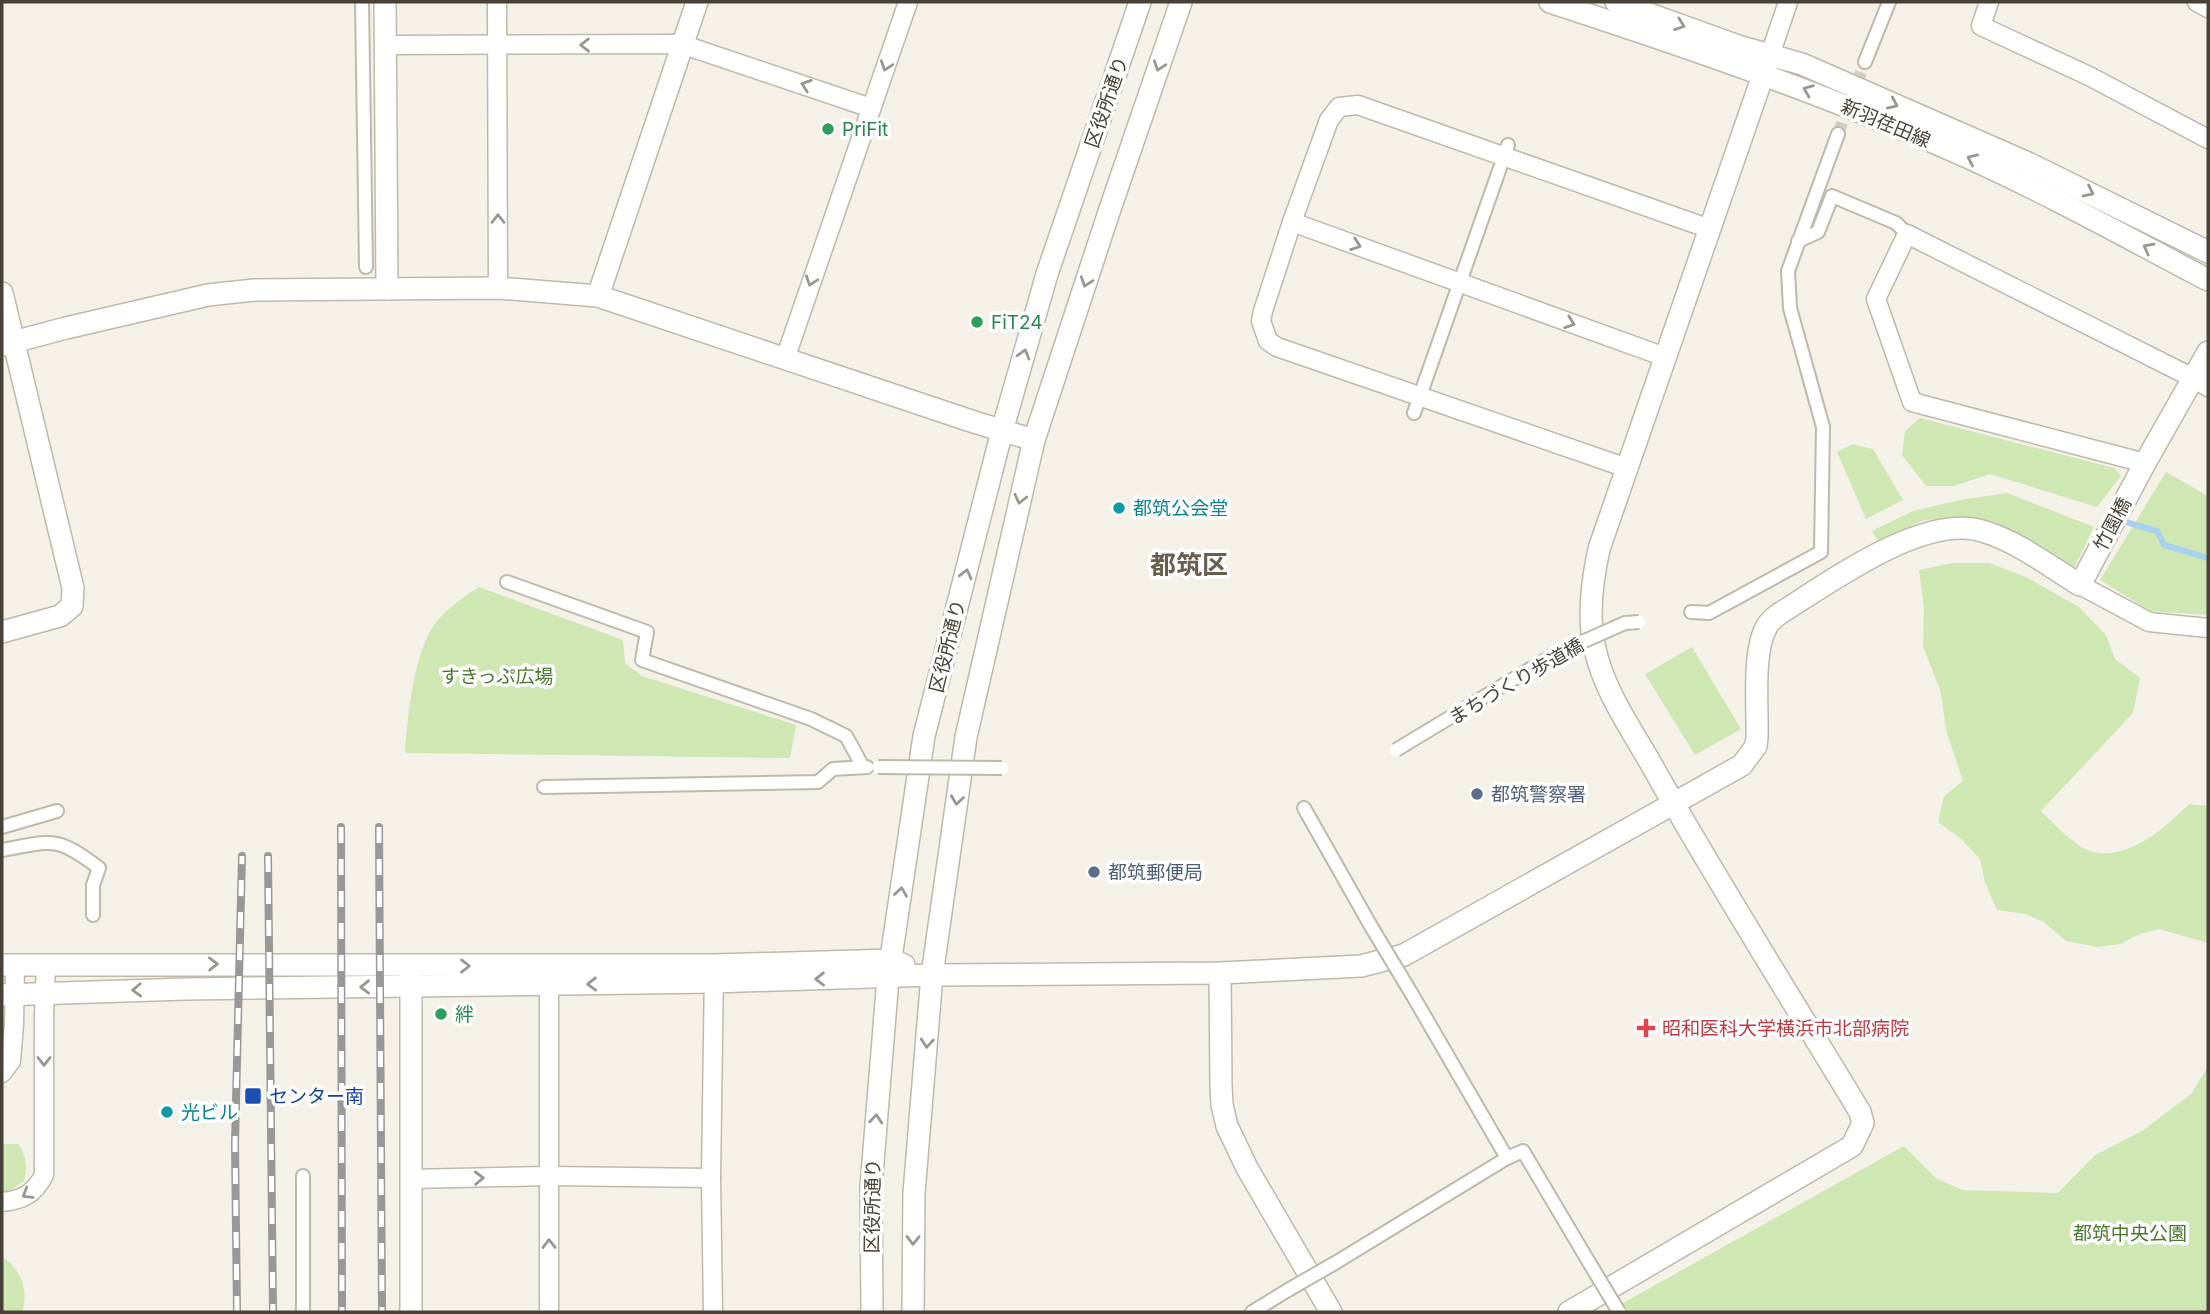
<svg xmlns="http://www.w3.org/2000/svg" width="2210" height="1314" font-family="Inter,'Noto Sans JP',sans-serif">
<style>
.green{fill:#cfe7b3}
.lines{fill:none;stroke-linecap:round;stroke-linejoin:round}
.stream{stroke:#a7d1ef;stroke-width:6}
.pedestrian-tunnel{stroke:#d2cec5;stroke-width:12;stroke-dasharray:12 6;stroke-linecap:butt}
.pedestrian-casing{stroke:#bfb9ac;stroke-width:16}
.minor-casing{stroke:#bfb9ac;stroke-width:21}
.tertiary-casing{stroke:#bfb9ac;stroke-width:24}
.pedestrian{stroke:#fff;stroke-width:12}
.minor{stroke:#fff;stroke-width:18}
.tertiary{stroke:#fff;stroke-width:21}
.rail-casing{stroke:#989898;stroke-width:8}
.rail{stroke:#fff;stroke-width:5;stroke-dasharray:16;stroke-linecap:butt}
.pedestrian-bridge-casing{stroke:#bfb9ac;stroke-width:16;stroke-linecap:butt}
.pedestrian-bridge{stroke:#fff;stroke-width:12}
.oneway{stroke:#9a9691}
.leisure-dot{fill:#2e9e5b;stroke:#fff;stroke-width:2.5}
.culture-dot{fill:#0f9aa8;stroke:#fff;stroke-width:2.5}
.service-dot{fill:#5c6f8a;stroke:#fff;stroke-width:2.5}
.health-dot{fill:#e0444e;stroke:#fff;stroke-width:2.5}
.transit-dot{fill:#1a4fb4;stroke:#fff;stroke-width:2.5}
.labels{text-anchor:middle;stroke-width:7;stroke-linejoin:round;paint-order:stroke}
.street-label{font-size:19px;fill:#484137;stroke:#fff}
.leisure-label{font-size:19px;fill:#27864d;stroke:#fff;text-anchor:start}
.culture-label{font-size:19px;fill:#0d838f;stroke:#fff;text-anchor:start}
.park-label{font-size:19px;fill:#48792b;stroke:#fff}
.service-label{font-size:19px;fill:#4e5e75;stroke:#fff;text-anchor:start}
.health-label{font-size:19px;fill:#be3a42;stroke:#fff;text-anchor:start}
.transit-label{font-size:19px;fill:#164399;stroke:#fff;text-anchor:start}
.district-label{font-size:26px;font-weight:bold;fill:#6a5f4f;stroke:#fff}
</style>
<rect width="100%" height="100%" fill="#f4f1e9"/>
<!-- green -->
<g class="green">
<path d="M1920,418L2114,468L2121,476L2097,507L1990,474L1954,486H1926L1902,455L1905,431Z"/>
<path d="M1852,444L1873,449L1903,500L1866,519L1837,452Z"/>
<path d="M2166,472L2208,496V615L2150,611L2100,580Z"/>
<path d="M2007,493L2094,527L2073,570L2012,530L1968,519L1924,520L1878,541L1872,531L1913,511L1960,500Z"/>
<path d="M1952,563H1989L2026,577L2079,607L2106,635L2115,659L2140,678L2133,713L2041,811C2053,823 2078,849 2093,852C2129,860 2165,828 2189,804L2208,806V943L2159,929L2140,934L2120,944L2098,947L2066,941L2044,922L2025,914L1997,910L1985,883L1980,859L1961,839L1938,822L1944,796L1963,781L1946,730L1941,693L1923,646L1924,608L1919,570Z"/>
<path d="M479,587L623,640L625,663L642,676L796,725L790,758L405,753C407,718 414,649 437,621C448,607 464,597 479,587Z"/>
<path d="M1692,647L1741,729L1695,755L1645,674Z"/>
<path d="M2208,1067V1312H1607L1904,1146L1936,1178L1962,1190L2058,1193L2095,1155L2142,1131L2191,1094Z"/>
<path d="M2,1144H18C27,1157 28,1166 24,1181L9,1191H2Z"/>
<path d="M2,1257C21,1267 29,1292 22,1312H2Z"/>
</g>
<g class="lines">
<!-- stream -->
<path class="stream" d="M2129,523L2157,531L2164,545L2208,558"/>
<!-- pedestrian-tunnel -->
<path class="pedestrian-tunnel" d="M1838,134L1865,62"/>
<!-- pedestrian casing -->
<g class="pedestrian-casing">
<g id="pedestrian">
<path d="M362,2L366,267"/>
<path d="M1865,62L1889,2"/>
<path d="M1798,241L1818,232L1832,196L1896,223L1907,234"/>
<path d="M1414,413L1508,145"/>
<path d="M507,582L647,632L642,660L811,719L846,736L863,767"/>
<path d="M1691,612L1709,613L1821,552L1823,427L1790,308L1788,271L1838,134"/>
<path d="M544,787L818,782L833,769L867,767"/>
<path d="M1304,808L1372,928"/>
<path d="M2,827L57,811"/>
<path d="M2,850C53,841 55,835 99,868L93,885V915"/>
<path d="M1413,996L1507,1158L1523,1151L1590,1264"/>
<path d="M1335,1263L1507,1158"/>
<path d="M303,1312V1176"/>
<path d="M1252,1312L1288,1290"/>
</g>
</g>
<!-- minor casing -->
<g class="minor-casing">
<g id="minor">
<path d="M497,2L498,288"/>
<path d="M1989,2L1981,26L2089,76L2208,139"/>
<path d="M2197,2L2208,8"/>
<path d="M386,45L681,44L871,108"/>
<path d="M1770,55L1788,2"/>
<path d="M1292,222L1665,357"/>
<path d="M785,359L908,2"/>
<path d="M2145,463L1912,402L1876,299L1907,234L2193,378L2208,387"/>
<path d="M1627,468L1277,347L1268,341L1261,321L1263,311L1292,222L1329,120L1339,107L1358,105L1710,229"/>
<path d="M2080,585L2149,622L2208,628"/>
<path d="M549,985V1312"/>
<path d="M2,1073L11,1061L14,1024L15,966"/>
<path d="M411,1179L548,1176L711,1178"/>
<path d="M2,1202C23,1200 34,1194 44,1175V1015L46,965"/>
<path d="M713,1312L711,1178L714,969"/>
</g>
</g>
<!-- tertiary casing -->
<g class="tertiary-casing">
<g id="tertiary">
<path d="M385,2L387,289"/>
<path d="M1550,2C1691,48 1831,96 1967,157C2049,194 2128,238 2208,280"/>
<path d="M1616,2L1738,46L1802,64L2028,163L2208,252"/>
<path d="M2,293L73,588L72,606L60,616L2,632"/>
<path d="M598,296L697,2"/>
<path d="M2,345L66,328L208,295L254,290L498,288L598,296L974,422L1034,440"/>
<path d="M2,965H714L892,960L904,965"/>
<path d="M1220,973L1221,1084L1222,1105L1227,1126L1247,1168L1331,1312"/>
<path d="M2,995L185,989L713,982L932,975L1220,973L1361,966L1404,955L1742,765L1756,746L1757,737C1758,707 1752,651 1767,626C1770,621 1775,617 1779,614C1829,583 1923,513 1982,531C2017,541 2049,566 2080,585L2145,463L2208,352"/>
<path d="M411,1312V972"/>
<path d="M872,1312L871,1187L888,978L924,736L1002,431L1047,274L1140,2"/>
<path d="M913,1312L914,1193L932,975L966,737L1034,440L1110,209L1181,2"/>
<path d="M1569,1312L1852,1146L1863,1123L1860,1112C1793,1001 1723,891 1659,778C1637,737 1605,695 1595,649C1587,617 1592,581 1599,549L1770,55"/>
</g>
</g>
<!-- pedestrian -->
<use href="#pedestrian" class="pedestrian"/>
<!-- minor -->
<use href="#minor" class="minor"/>
<!-- tertiary -->
<use href="#tertiary" class="tertiary"/>
<!-- rail casing -->
<g class="rail-casing">
<g id="rail">
<path d="M341,827L342,1312"/>
<path d="M379,827L382,1312"/>
<path d="M268,856L273,1312"/>
<path d="M237,1312L235,1143L242,856"/>
</g>
</g>
<!-- rail -->
<use href="#rail" class="rail"/>
<!-- pedestrian-bridge casing -->
<g class="pedestrian-bridge-casing">
<g id="pedestrian-bridge">
<path d="M1396,750L1555,654L1625,623L1639,622"/>
<path d="M878,767L1002,768"/>
<path d="M1372,928L1413,996"/>
<path d="M1590,1264L1619,1312"/>
<path d="M1288,1290L1335,1263"/>
</g>
</g>
<!-- pedestrian-bridge -->
<use href="#pedestrian-bridge" class="pedestrian-bridge"/>
</g>
<!-- one-way arrows -->
<defs><path id="oneway-chevron" d="M-2-3.5L2.5 0L-2 3.5" fill="none" stroke-width="1.6" stroke-linecap="round" stroke-linejoin="round" transform="scale(1.75)"/></defs>
<g class="oneway">
<use href="#oneway-chevron" transform="translate(1680 25) rotate(20)"/>
<use href="#oneway-chevron" transform="translate(585 45) rotate(180)"/>
<use href="#oneway-chevron" transform="translate(886 66) rotate(109)"/>
<use href="#oneway-chevron" transform="translate(1159 66) rotate(109)"/>
<use href="#oneway-chevron" transform="translate(806 85) rotate(-161)"/>
<use href="#oneway-chevron" transform="translate(1808 90) rotate(-158)"/>
<use href="#oneway-chevron" transform="translate(1893 104) rotate(24)"/>
<use href="#oneway-chevron" transform="translate(1972 159) rotate(-155)"/>
<use href="#oneway-chevron" transform="translate(2089 192) rotate(26)"/>
<use href="#oneway-chevron" transform="translate(498 219) rotate(-90)"/>
<use href="#oneway-chevron" transform="translate(1356 245) rotate(20)"/>
<use href="#oneway-chevron" transform="translate(2148 248) rotate(-152)"/>
<use href="#oneway-chevron" transform="translate(811 281) rotate(109)"/>
<use href="#oneway-chevron" transform="translate(1086 282) rotate(108)"/>
<use href="#oneway-chevron" transform="translate(1570 323) rotate(20)"/>
<use href="#oneway-chevron" transform="translate(1024 354) rotate(-74)"/>
<use href="#oneway-chevron" transform="translate(1020 499) rotate(103)"/>
<use href="#oneway-chevron" transform="translate(966 574) rotate(-76)"/>
<use href="#oneway-chevron" transform="translate(957 800) rotate(98)"/>
<use href="#oneway-chevron" transform="translate(901 892) rotate(-82)"/>
<use href="#oneway-chevron" transform="translate(213 964) rotate(-1)"/>
<use href="#oneway-chevron" transform="translate(465 966)"/>
<use href="#oneway-chevron" transform="translate(820 979) rotate(179)"/>
<use href="#oneway-chevron" transform="translate(592 984) rotate(179)"/>
<use href="#oneway-chevron" transform="translate(365 987) rotate(179)"/>
<use href="#oneway-chevron" transform="translate(137 990) rotate(178)"/>
<use href="#oneway-chevron" transform="translate(927 1043) rotate(95)"/>
<use href="#oneway-chevron" transform="translate(44 1061) rotate(90)"/>
<use href="#oneway-chevron" transform="translate(876 1119) rotate(-85)"/>
<use href="#oneway-chevron" transform="translate(479 1178) rotate(-2)"/>
<use href="#oneway-chevron" transform="translate(27 1194) rotate(148)"/>
<use href="#oneway-chevron" transform="translate(913 1240) rotate(91)"/>
<use href="#oneway-chevron" transform="translate(549 1244) rotate(-91)"/>
</g>
<!-- markers -->
<g class="leisure-dot">
<circle cx="828" cy="129" r="7"/>
<circle cx="977" cy="322" r="7"/>
<circle cx="441" cy="1014" r="7"/>
</g>
<g class="culture-dot">
<circle cx="1119" cy="508" r="7"/>
<circle cx="167" cy="1112" r="7"/>
</g>
<g class="service-dot">
<circle cx="1477" cy="794" r="7"/>
<circle cx="1094" cy="872" r="7"/>
</g>
<path class="health-dot" d="M1642.5 1017.5h7v7h7v7h-7v7h-7v-7h-7v-7h7z"/>
<rect class="transit-dot" x="244" y="1087" width="18" height="18" rx="3.5"/>
<g class="labels">
<!-- street labels -->
<g class="street-label">
<text transform="translate(1106 102) rotate(-71)" y="7">区役所通り</text>
<text transform="translate(1886 123) rotate(23)" y="7">新羽荏田線</text>
<text transform="translate(2112 524) rotate(-62)" y="7">竹園橋</text>
<text transform="translate(947 646) rotate(-76)" y="7">区役所通り</text>
<text transform="translate(1516 681) rotate(-30)" y="7">まちづくり歩道橋</text>
<text transform="translate(872 1206) rotate(-89)" y="7">区役所通り</text>
</g>
<!-- leisure labels -->
<g class="leisure-label">
<text x="842" y="136">PriFit</text>
<text x="991" y="329">FiT24</text>
<text x="455" y="1021">絆</text>
</g>
<!-- culture labels -->
<g class="culture-label">
<text x="1133" y="515">都筑公会堂</text>
<text x="181" y="1119">光ビル</text>
</g>
<!-- park labels -->
<g class="park-label">
<text x="497" y="683">すきっぷ広場</text>
<text x="2130" y="1240">都筑中央公園</text>
</g>
<!-- service labels -->
<g class="service-label">
<text x="1491" y="801">都筑警察署</text>
<text x="1108" y="879">都筑郵便局</text>
</g>
<!-- health labels -->
<g class="health-label">
<text x="1662" y="1035">昭和医科大学横浜市北部病院</text>
</g>
<!-- transit labels -->
<g class="transit-label">
<text x="269" y="1103">センター南</text>
</g>
<!-- district labels -->
<g class="district-label">
<text x="1189" y="574">都筑区</text>
</g>
</g>
<!-- border -->
<rect width="2210" height="1314" fill="none" stroke="#484137" stroke-width="7"/>
</svg>
